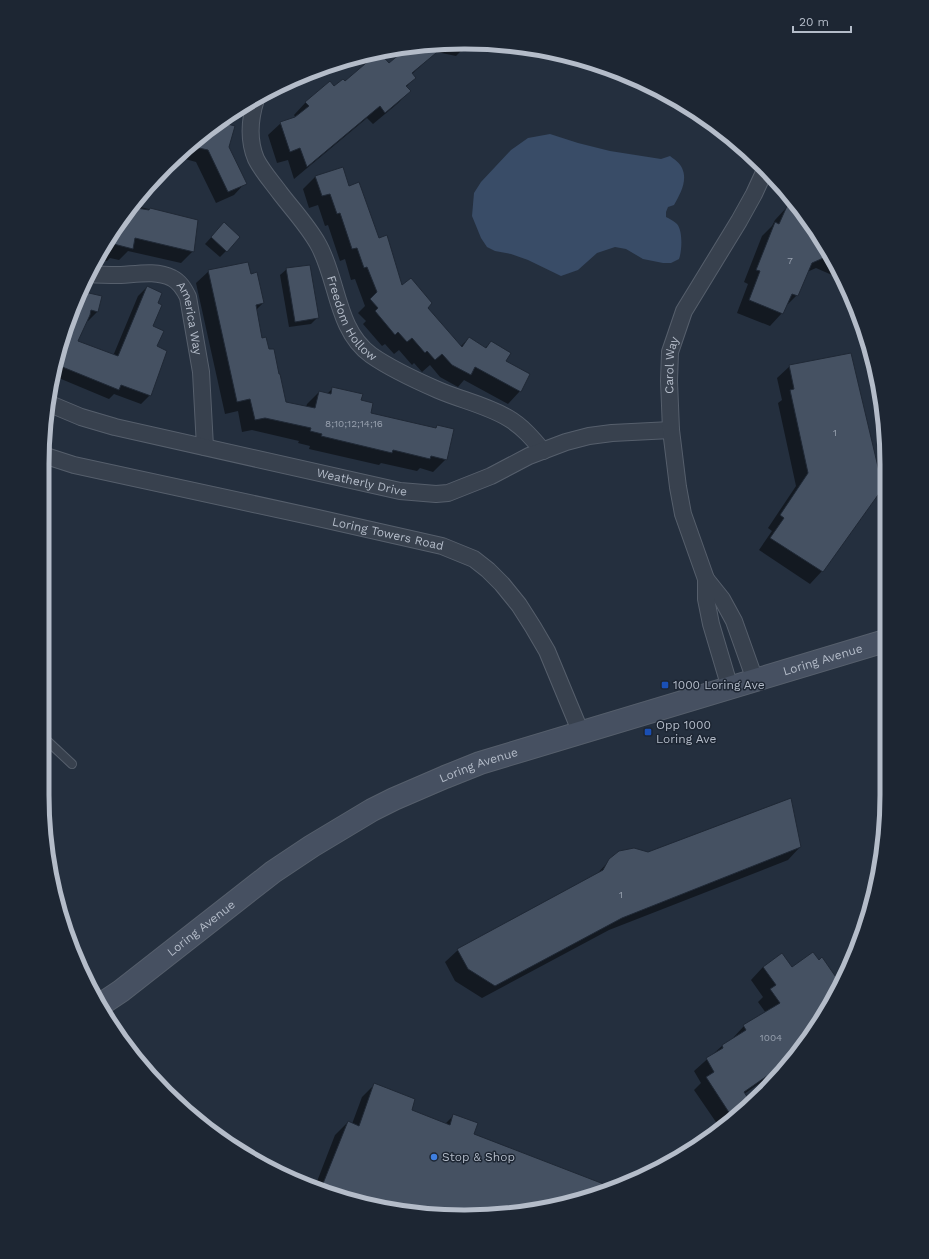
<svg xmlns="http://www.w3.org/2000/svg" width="929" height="1259" font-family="'Work Sans',sans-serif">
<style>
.water{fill:#394c67}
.shadow{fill:#0007}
.building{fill:#455162;stroke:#1f2835}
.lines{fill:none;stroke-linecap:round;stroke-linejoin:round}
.service-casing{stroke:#565f6c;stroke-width:10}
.minor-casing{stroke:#565f6c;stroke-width:18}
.secondary-casing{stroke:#565f6c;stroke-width:24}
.service{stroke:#38414e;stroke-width:8}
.minor{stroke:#38414e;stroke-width:16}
.secondary{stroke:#465061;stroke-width:22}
.transit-dot{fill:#1a4fb4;stroke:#1d2633;stroke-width:1.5}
.shop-dot{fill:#3f7fe0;stroke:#1d2633;stroke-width:1.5}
.labels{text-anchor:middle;stroke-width:3;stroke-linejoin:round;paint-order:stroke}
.number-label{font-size:10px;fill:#98a1af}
.street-label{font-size:12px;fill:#b4bcc9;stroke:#1d2633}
.poi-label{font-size:12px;fill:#b4bcc9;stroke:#1d2633;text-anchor:start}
.rim{fill:none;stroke:#b4bcc9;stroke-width:5}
</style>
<rect width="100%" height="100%" fill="#242f3e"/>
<!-- water -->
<path class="water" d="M550,134L578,143L610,151L661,159L670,156C674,159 680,163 682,168C688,181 680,194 674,205L668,207L666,212V217C670,219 674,221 677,224C683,231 682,251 679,259L671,263H663L643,259L626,249L615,247L597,253L578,270L561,276L528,260L511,254L495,251L487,247L481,238L472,216L474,193L481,182L511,150L528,138Z"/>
<!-- shadow -->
<g class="shadow">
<path d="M439,43L464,44L462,50L456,56L437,52Z"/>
<path d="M430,44L436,52L412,74L415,78L406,87L410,91L397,104L373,124L367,118L294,179L288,160L277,163L268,135L281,123L296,118L294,115L306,102L334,87L388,65L409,47Z"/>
<path d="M219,122L234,127L228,147L245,183L234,195L216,203L196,162L178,157L207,129Z"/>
<path d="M315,177L348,187L378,239L402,286L426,308L460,347L469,338L485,348L491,342L505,362L520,391L508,404L464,380L458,387L440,377L430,365L422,372L414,363L412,365L399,350L394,354L385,344L382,346L363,324L366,321L358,313L365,306L355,279L351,280L345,259L340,261L328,225L325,226L318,205L309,208L303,189Z"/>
<path d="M132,205L198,221L193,251L181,263L128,251L119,260L110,258L107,261L98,259L113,230Z"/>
<path d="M787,207H800L841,279L816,268L807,272L797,295L785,307L782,313L770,326L737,313L748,284L744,282L762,236L772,226L775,220Z"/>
<path d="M218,230L226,251L220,257L205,244Z"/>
<path d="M287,269L318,317L311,324L289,327L280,275Z"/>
<path d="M209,271L250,275L263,303L256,310L262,339L285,403L306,407L307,404L319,392L327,394L333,388L360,401L370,414L435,428L437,426L446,459L433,472L420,468L417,471L381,463L379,465L309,449L310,446L298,443L299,441L252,430L242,432L238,411L225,414L196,283Z"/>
<path d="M147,287L156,304L152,327L156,347L150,395L141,404L114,394L109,399L54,376L56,355L74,303L80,292L97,312L88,321L87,320L77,341L113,356L138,296Z"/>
<path d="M851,354L822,571L810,584L759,550L772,531L768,528L796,486L778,403L782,400L777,378L790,366Z"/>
<path d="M800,847L788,860L609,930L482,998L455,981L445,962L458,950L595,876L610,860L648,853Z"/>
<path d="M821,959L839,986L831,1006L789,1063L744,1094L748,1100L736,1113L718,1125L694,1090L701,1083L694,1071L722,1046L732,1040V1039L744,1026L766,1013L758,1002L763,997L751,980L763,967L792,969L818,961Z"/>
<path d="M375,1084L411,1110L445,1124L454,1115L473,1135L612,1189L519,1213H409L329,1195L312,1188L316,1184L335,1135L348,1122L352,1124L362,1097Z"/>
</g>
<!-- building -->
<g class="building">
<path d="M437,43H448L412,73L416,78L406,86L411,91L385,113L380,106L307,167L300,148L290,152L280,122L295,117L309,106L305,102L330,81L334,86L343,79L345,81L379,52L389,63L407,48Z"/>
<path d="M220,122L235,126L229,147L247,184L228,192L208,150L190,146L207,129Z"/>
<path d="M343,167L349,186L359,182L379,238L387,235L402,285L411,278L432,303L428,308L462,347L469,337L486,348L491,341L511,353L506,361L530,374L521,392L475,367L471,375L452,365L442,354L435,360L427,351L425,353L412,338L407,342L398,332L395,335L375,311L378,308L370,299L377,292L367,267L364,268L357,248L352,249L340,213L337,214L330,194L322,196L315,176Z"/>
<path d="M796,203L800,207L828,256L812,263L798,296L792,294L783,314L749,300L760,271L756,270L775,222L779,224L787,206Z"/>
<path d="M131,207L149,210L150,208L198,220L194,252L135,238L133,249L106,242L113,230Z"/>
<path d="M224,222L240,237L227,252L211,237Z"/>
<path d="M248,262L251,274L257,272L264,303L256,305L262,338L266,337L269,349H274L279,374H280L286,402L315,408L319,391L331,394L332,387L363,394L361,400L373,403L371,413L436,428L437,425L454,429L447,460L431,456L430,459L393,450L392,453L321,436L322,434L310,431L311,428L265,418L255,420L250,399L237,402L208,270Z"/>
<path d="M310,265L319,318L295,322L286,268Z"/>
<path d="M147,286L162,293L158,303L162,305L153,326L164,331L157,346L167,351L151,396L121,385L119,390L55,364L56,355L69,318L73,320L80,291L102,296L98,312L91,310L90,315L78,341L118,356Z"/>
<path d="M851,353L883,488L823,572L770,538L784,518L780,515L808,473L790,390L794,389L789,365Z"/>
<path d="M791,798L801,847L622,918L495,986L468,969L457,949L603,870L609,859L619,851L634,848L648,852Z"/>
<path d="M813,952L819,960L822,957L840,983L831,1006L793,1058L744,1092L750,1101L730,1114L706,1077L714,1072L706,1058L723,1048L722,1045L746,1030L743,1025L780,1003L770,989L776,985L763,967L782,953L792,967Z"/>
<path d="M374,1083L415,1099L412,1110L450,1125L453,1114L478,1123L474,1134L614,1188L519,1213H409L329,1195L320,1191L348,1121L359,1126Z"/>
</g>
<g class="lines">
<!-- service casing -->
<g class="service-casing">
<path id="service" d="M42,736L72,764"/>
</g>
<!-- minor casing -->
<g class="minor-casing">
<g id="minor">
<path id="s1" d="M256,99C250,118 248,140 256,159C262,171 272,182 280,193C293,210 308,226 318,244C338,279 336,330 371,355C391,369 415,380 438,390C461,400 486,405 508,418C522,426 533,439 543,451"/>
<path id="s2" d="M90,274C100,275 110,275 121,275C137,274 157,270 172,278C180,282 184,289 188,297L201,372L205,447"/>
<path id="s3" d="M50,404L81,417L115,427L400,491L436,494L448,493L491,476L529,456L566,442L589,436L612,433L671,430"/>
<path id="s4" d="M43,455L74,465L309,516L442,546L474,559L488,570L502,584L519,605L533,627L547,651L581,733"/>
<path d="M706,579L722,599L734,621L755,680"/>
<path id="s5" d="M730,688L711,624L706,599V579L683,514L678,487L671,430L669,381L670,352L684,311L739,221L754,194L765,170"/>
</g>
</g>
<!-- secondary casing -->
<g class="secondary-casing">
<g id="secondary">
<path id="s6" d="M100,1005L121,991L273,872L312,846L372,810L394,799L445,777L480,763L885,641"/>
</g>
</g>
<!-- service -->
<use href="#service" class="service"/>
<!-- minor -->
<use href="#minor" class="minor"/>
<!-- secondary -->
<use href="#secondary" class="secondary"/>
</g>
<!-- markers -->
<g class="transit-dot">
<rect x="661" y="681" width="8" height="8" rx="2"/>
<rect x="644" y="728" width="8" height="8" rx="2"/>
</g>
<circle class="shop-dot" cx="434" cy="1157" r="4"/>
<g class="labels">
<!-- number labels -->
<g class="number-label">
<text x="790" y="264">7</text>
<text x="354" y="427">8;10;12;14;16</text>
<text x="835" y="436">1</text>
<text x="621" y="898">1</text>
<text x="771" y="1041">1004</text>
</g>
<!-- street labels -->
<g class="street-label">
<text dy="4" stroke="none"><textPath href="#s1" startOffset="249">Freedom Hollow</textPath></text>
<text dy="4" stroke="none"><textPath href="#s2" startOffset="129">America Way</textPath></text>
<text dy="4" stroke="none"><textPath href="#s5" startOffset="331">Carol Way</textPath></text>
<text dy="4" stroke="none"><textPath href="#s3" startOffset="322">Weatherly Drive</textPath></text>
<text dy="4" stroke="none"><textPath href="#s4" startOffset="354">Loring Towers Road</textPath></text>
<text dy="4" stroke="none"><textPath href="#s6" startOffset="811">Loring Avenue</textPath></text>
<text dy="4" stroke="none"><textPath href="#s6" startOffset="451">Loring Avenue</textPath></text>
<text dy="4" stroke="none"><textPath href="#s6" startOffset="127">Loring Avenue</textPath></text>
</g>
<!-- poi labels -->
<g class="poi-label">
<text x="673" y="689">1000 Loring Ave</text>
<text x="656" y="729">Opp 1000<tspan x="656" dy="14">Loring Ave</tspan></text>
<text x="442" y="1161">Stop &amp; Shop</text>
</g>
</g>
<!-- crop -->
<path d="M0 0H929V1259H0ZM464 49H465A415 415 0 0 1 880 464V795A415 415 0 0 1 465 1210H464A415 415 0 0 1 49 795V464A415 415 0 0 1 464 49Z" fill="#1d2633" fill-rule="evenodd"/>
<path class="rim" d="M464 49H465A415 415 0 0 1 880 464V795A415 415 0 0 1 465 1210H464A415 415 0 0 1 49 795V464A415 415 0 0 1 464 49Z"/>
<!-- scale -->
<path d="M793 26v6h58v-6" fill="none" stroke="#b4bcc9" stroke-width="2"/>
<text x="799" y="26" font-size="12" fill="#b4bcc9" stroke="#1d2633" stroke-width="3" paint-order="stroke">20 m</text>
</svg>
